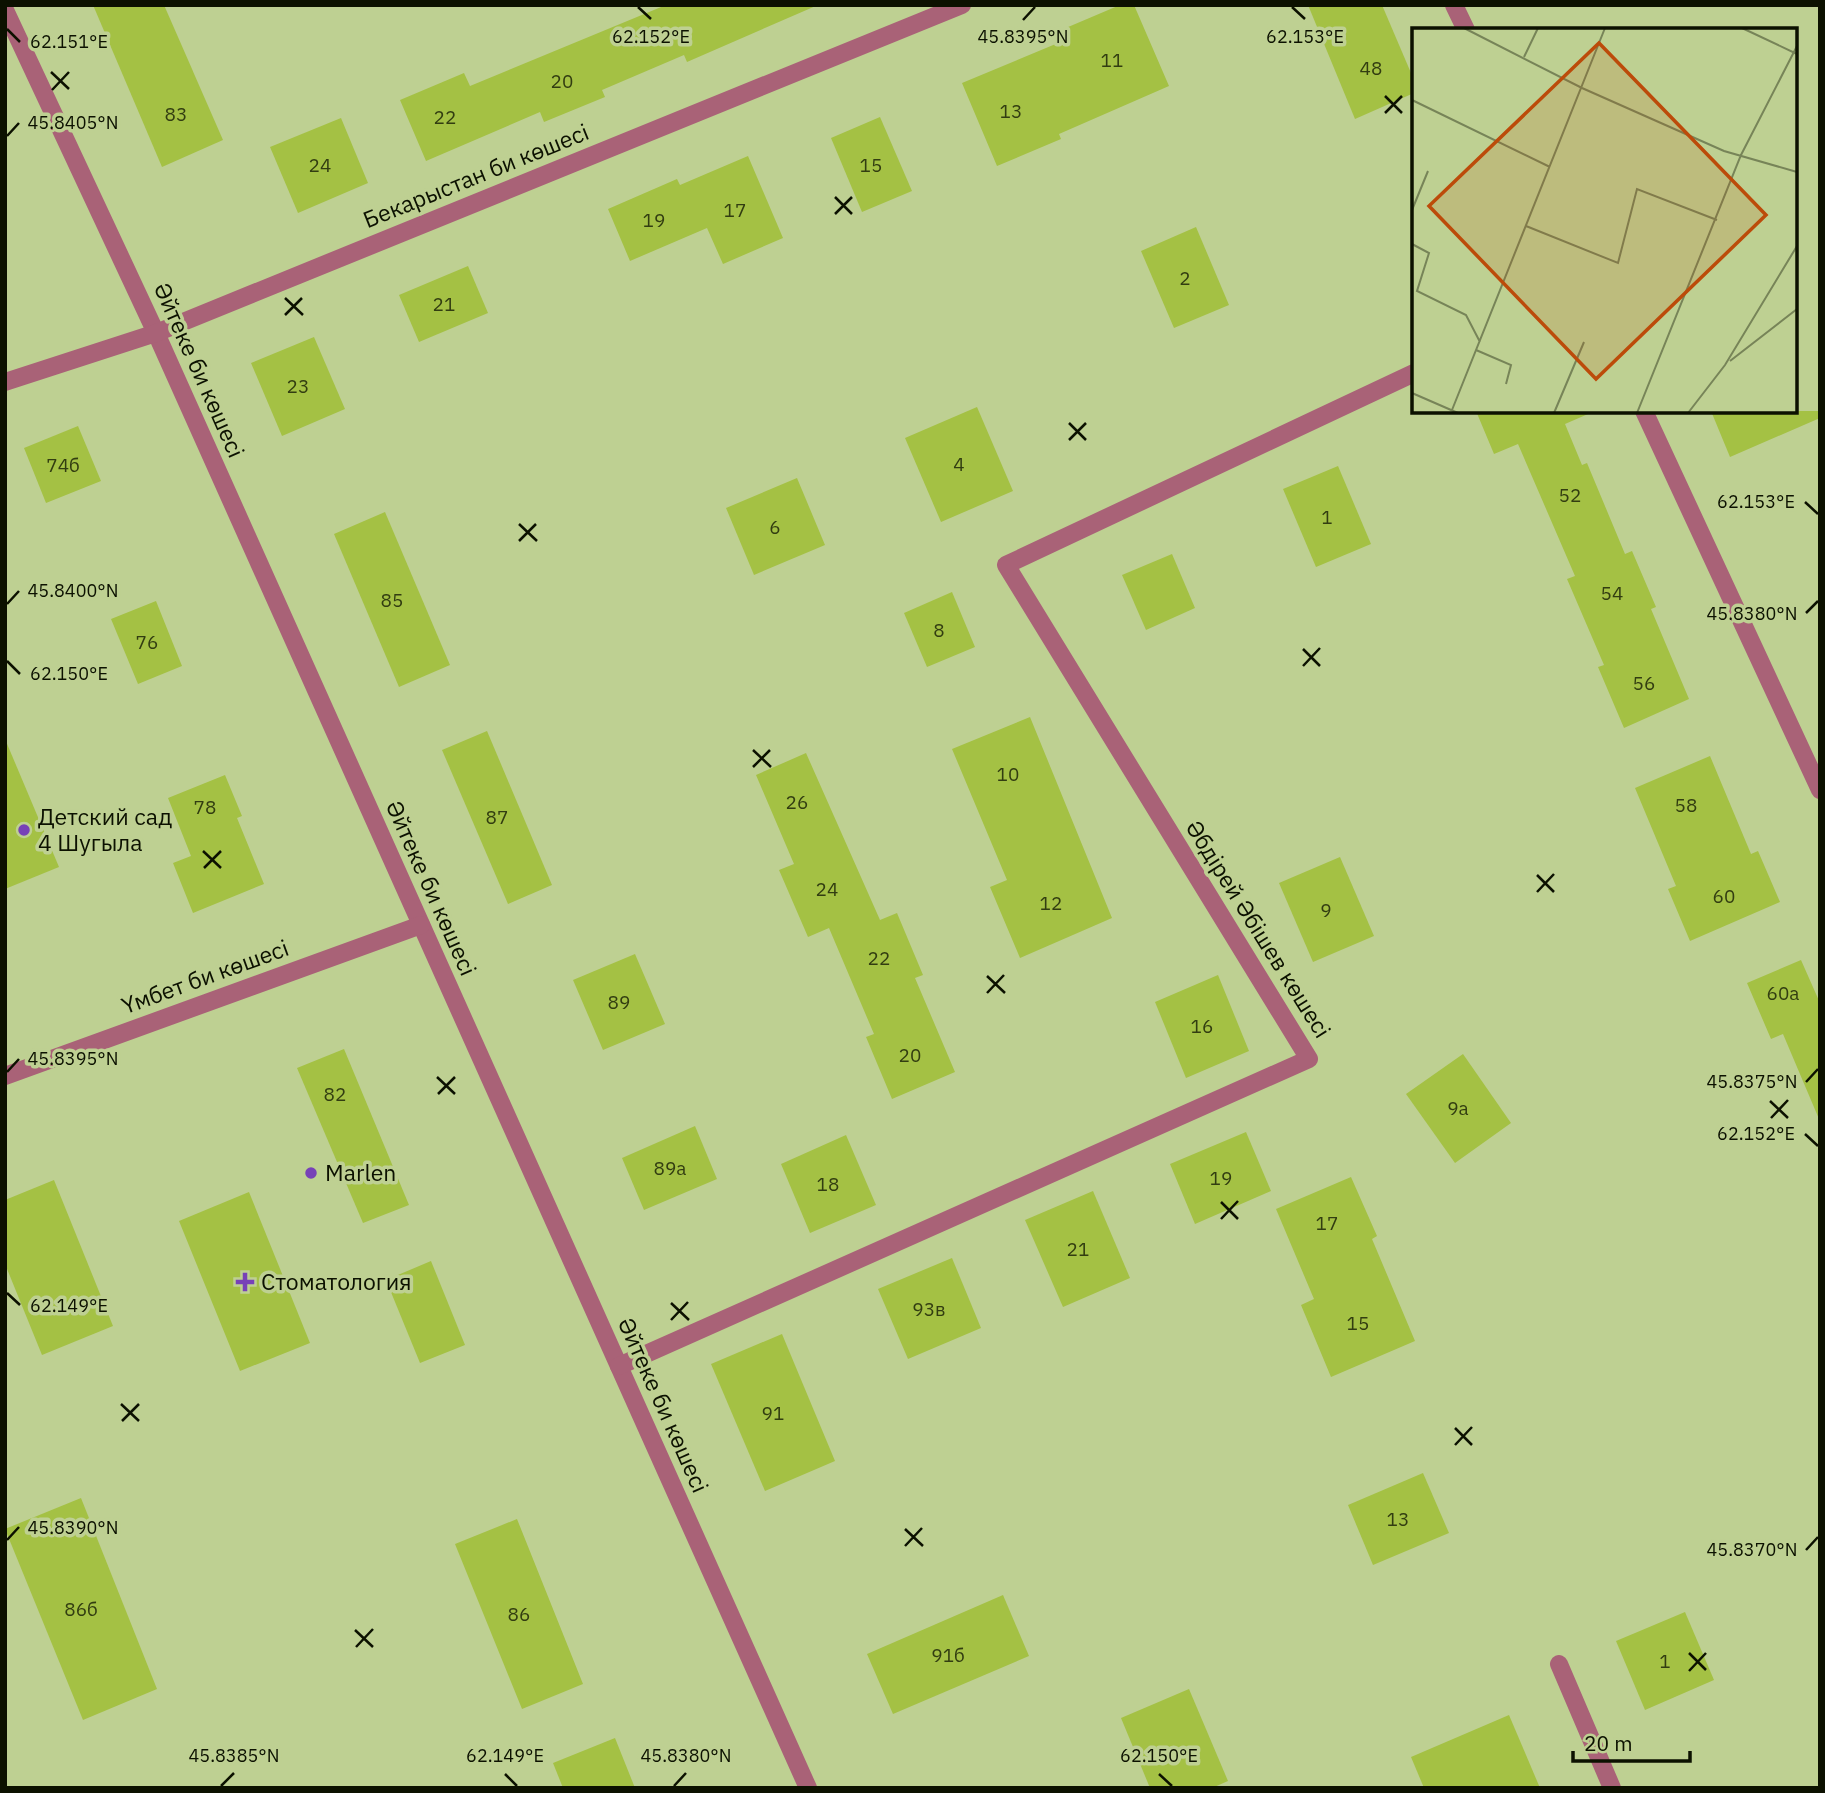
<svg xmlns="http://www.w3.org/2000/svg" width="1825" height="1793" font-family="'IBM Plex Sans',sans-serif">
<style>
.building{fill:#a4c144}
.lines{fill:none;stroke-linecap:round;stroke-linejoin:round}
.minor{stroke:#a96277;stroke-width:18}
.ticks{fill:none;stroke:#0c1100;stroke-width:2.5}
.poi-dot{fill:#7741b7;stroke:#bed092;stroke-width:2.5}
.labels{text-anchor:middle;stroke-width:7;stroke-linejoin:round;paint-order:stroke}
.number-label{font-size:19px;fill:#323d11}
.street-label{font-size:23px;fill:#0c1100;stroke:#bed092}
.poi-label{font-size:23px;fill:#0c1100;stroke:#bed092;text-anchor:start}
.inset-road{fill:none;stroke:#778458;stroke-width:2}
.view{fill:#bc4b0a;fill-opacity:0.15;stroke:#bc4b0a;stroke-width:3.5}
.inset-edge{fill:none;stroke:#0c1100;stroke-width:3.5}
.ticks-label{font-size:18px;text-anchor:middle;fill:#0c1100;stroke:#bed092;stroke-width:7;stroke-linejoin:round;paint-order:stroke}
</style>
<rect width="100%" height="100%" fill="#bed092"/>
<!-- building -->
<g class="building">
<path d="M93,5H164L223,140L162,167Z"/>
<path d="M666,5H818L687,62L684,55L602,90L605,97L544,122L540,112L426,161L400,100L464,73L470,86Z"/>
<path d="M1120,5H1134L1169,86L1059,134L1061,139L997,166L962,83L1058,43L1054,33Z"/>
<path d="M1308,5H1382L1414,80V93L1355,119Z"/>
<path d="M880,117L912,191L862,212L831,138Z"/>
<path d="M341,118L368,183L298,213L270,147Z"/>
<path d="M748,156L783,238L723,264L707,228L630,261L608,209L677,179L680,185Z"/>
<path d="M1196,227L1229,305L1174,328L1141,251Z"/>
<path d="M468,266L488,313L419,342L399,295Z"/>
<path d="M314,337L345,409L282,436L251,363Z"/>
<path d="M977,407L1013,491L941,522L905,438Z"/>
<path d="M1476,411H1595L1565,424L1582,465L1587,463L1625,554L1632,551L1656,607L1651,609L1689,699L1624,728L1598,667L1604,665L1567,579L1575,576L1518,444L1494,454Z"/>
<path d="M1711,411H1820V418L1730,457Z"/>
<path d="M78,426L101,481L46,503L24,448Z"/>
<path d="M1338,466L1371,544L1316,567L1283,489Z"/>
<path d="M797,478L825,545L754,575L726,508Z"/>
<path d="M385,512L450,665L399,687L334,534Z"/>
<path d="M1172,554L1195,608L1146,630L1122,575Z"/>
<path d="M952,592L975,647L927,667L904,613Z"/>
<path d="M156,601L182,666L138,684L111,619Z"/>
<path d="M1030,717L1112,918L1020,958L990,887L1007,880L952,749Z"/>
<path d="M487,731L552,885L508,904L442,750Z"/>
<path d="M5,739L59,867L5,889Z"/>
<path d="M806,753L880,920L897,913L923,975L915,978L955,1072L892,1099L866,1037L874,1034L829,928L808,937L779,870L794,864L756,775Z"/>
<path d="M1710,756L1751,854L1758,851L1780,902L1690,941L1668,889L1676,886L1635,788Z"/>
<path d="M225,775L242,816L237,818L264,884L193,913L173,863L191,856L168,798Z"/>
<path d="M1340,857L1374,936L1313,962L1279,883Z"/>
<path d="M635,954L665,1024L603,1050L573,980Z"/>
<path d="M1801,960L1820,1003L1819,1119L1783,1034L1771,1039L1747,983Z"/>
<path d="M1218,975L1249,1051L1186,1078L1155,1002Z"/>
<path d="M344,1049L409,1205L363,1223L297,1068Z"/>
<path d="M1463,1054L1511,1123L1455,1163L1406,1094Z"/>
<path d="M695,1126L717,1179L644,1210L622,1158Z"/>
<path d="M1246,1132L1271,1191L1195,1224L1170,1164Z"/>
<path d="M846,1135L876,1205L810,1233L781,1164Z"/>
<path d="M1351,1177L1377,1236L1372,1239L1415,1341L1331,1377L1301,1305L1314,1299L1276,1209Z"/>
<path d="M54,1180L113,1326L42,1355L5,1264V1200Z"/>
<path d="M1093,1191L1130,1278L1063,1307L1025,1220Z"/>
<path d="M249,1192L310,1343L240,1371L179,1221Z"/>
<path d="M952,1258L981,1328L908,1359L878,1289Z"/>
<path d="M431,1261L465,1345L420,1363L386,1280Z"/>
<path d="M782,1334L835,1461L765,1491L711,1364Z"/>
<path d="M1423,1473L1449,1533L1373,1565L1348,1505Z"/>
<path d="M81,1498L157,1689L83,1720L5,1529Z"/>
<path d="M517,1519L583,1684L522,1709L455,1544Z"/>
<path d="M1003,1595L1029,1656L893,1714L867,1654Z"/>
<path d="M1685,1612L1714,1680L1645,1710L1616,1641Z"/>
<path d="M1189,1689L1228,1781L1212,1788H1150L1121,1718Z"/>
<path d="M1509,1715L1540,1788H1424L1411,1757Z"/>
<path d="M615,1738L635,1788H563L553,1763Z"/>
</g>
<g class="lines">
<!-- minor -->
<g class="minor">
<path d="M1454,5L1466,30"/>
<path d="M5,10L156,333L808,1788"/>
<path d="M5,382L156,333L962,5"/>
<path d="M1644,411L1820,790"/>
<path d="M5,1076L421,925"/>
<path d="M619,1366L1309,1059L1006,565L1414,373"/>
<path d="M1559,1664L1612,1788"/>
</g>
</g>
<!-- ticks -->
<path class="ticks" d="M638,7L651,19M1292,7L1305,19M1023,20L1035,7M7,29L20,42M51,72L69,89M52,90L69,72M1385,96L1402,113M1385,113L1402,96M7,136L19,123M835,197L852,214M835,214L852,197M285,298L303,315M285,315L302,298M1069,423L1086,440M1069,440L1086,423M1805,502L1818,514M519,524L537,541M519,541L536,524M7,604L19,591M1806,613L1818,601M1303,649L1320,666M7,661L20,674M1303,666L1320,648M753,750L771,767M753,767L770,750M203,851L221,868M204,868L221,851M1537,875L1554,892M1537,892L1554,874M987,976L1005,993M987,993L1004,975M7,1072L19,1059M437,1077L455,1094M1806,1082L1818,1069M438,1094L455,1077M1770,1101L1788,1118M1771,1118L1788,1100M1805,1134L1818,1146M1221,1202L1238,1219M1221,1219L1238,1201M7,1293L20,1305M671,1303L689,1320M671,1320L688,1302M121,1404L139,1421M122,1421L139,1404M1455,1428L1472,1445M1455,1445L1472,1427M905,1529L923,1546M7,1540L19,1527M905,1546L922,1528M1806,1550L1818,1537M355,1630L373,1647M356,1647L373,1629M1689,1653L1706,1670M1689,1671L1706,1653M505,1774L517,1786M1159,1774L1172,1786M221,1786L234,1773M674,1786L686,1773"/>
<!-- markers -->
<g class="poi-dot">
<circle cx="24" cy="830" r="7"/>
<circle cx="311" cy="1173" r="7"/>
<path d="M241.5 1271.5h7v7h7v7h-7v7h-7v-7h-7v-7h7z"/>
</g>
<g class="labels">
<!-- number labels -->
<g class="number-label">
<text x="1112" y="67">11</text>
<text x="1371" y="75">48</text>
<text x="562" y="88">20</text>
<text x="1011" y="118">13</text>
<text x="176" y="121">83</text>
<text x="445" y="124">22</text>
<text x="320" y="172">24</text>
<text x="871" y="172">15</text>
<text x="735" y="217">17</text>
<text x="654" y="227">19</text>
<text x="1185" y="285">2</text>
<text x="444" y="311">21</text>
<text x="298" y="393">23</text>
<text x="959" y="471">4</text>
<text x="63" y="472">74б</text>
<text x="1570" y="502">52</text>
<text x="1327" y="524">1</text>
<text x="775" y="534">6</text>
<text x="1612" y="600">54</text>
<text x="392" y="607">85</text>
<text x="939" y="637">8</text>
<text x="147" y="649">76</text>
<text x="1644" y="690">56</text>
<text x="1008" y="781">10</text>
<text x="797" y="809">26</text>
<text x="1686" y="812">58</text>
<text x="205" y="814">78</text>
<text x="497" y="824">87</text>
<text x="827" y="896">24</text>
<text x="1724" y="903">60</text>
<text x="1051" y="910">12</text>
<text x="1326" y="917">9</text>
<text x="879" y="965">22</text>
<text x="1783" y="1000">60а</text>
<text x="619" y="1009">89</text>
<text x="1202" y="1033">16</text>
<text x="910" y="1062">20</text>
<text x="335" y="1101">82</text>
<text x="1458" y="1115">9а</text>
<text x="670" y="1175">89а</text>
<text x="1221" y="1185">19</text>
<text x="828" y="1191">18</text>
<text x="1327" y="1230">17</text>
<text x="1078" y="1256">21</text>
<text x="929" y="1316">93в</text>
<text x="1358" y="1330">15</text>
<text x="773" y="1420">91</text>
<text x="1398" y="1526">13</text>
<text x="81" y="1616">86б</text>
<text x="519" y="1621">86</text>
<text x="948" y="1662">91б</text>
<text x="1665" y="1668">1</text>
</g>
<!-- street labels -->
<g class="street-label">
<text transform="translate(476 176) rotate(-22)" y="8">Бекарыстан би көшесі</text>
<text transform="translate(199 370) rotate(66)" y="8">Әйтеке би көшесі</text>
<text transform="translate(431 888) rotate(66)" y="8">Әйтеке би көшесі</text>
<text transform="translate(1258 929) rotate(58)" y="8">Әбдірей Әбішев көшесі</text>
<text transform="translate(205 977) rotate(-20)" y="8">Үмбет би көшесі</text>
<text transform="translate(663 1405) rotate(66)" y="8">Әйтеке би көшесі</text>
</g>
<!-- poi labels -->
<g class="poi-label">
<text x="38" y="825">Детский сад<tspan x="38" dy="26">4 Шугыла</tspan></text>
<text x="325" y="1181">Marlen</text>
<text x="261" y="1290">Стоматология</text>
</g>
</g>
<!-- overview -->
<g transform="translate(1412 28)">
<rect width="385" height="385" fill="#bed092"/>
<path class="inset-road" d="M52,0L170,60L312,123L385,144M330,0L385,26M112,29L126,0M0,72L138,139M0,182L16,143M114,198L206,235L225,161L305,192M0,216L17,225L5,263L54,287L68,314M64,322L99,337L94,356M318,333L385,281M0,365L46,385M40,382L193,0M142,385L172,314M225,385L329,127L385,18M276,385L313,337L385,218"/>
<path class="view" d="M187,15L354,187L184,351L17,178Z"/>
<rect width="385" height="385" class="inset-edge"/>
</g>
<g class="ticks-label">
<text x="651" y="43">62.152°E</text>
<text x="1305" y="43">62.153°E</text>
<text x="1023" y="43">45.8395°N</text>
<text x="69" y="48">62.151°E</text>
<text x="73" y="129">45.8405°N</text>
<text x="1756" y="508">62.153°E</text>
<text x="73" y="597">45.8400°N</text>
<text x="1752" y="620">45.8380°N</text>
<text x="69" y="680">62.150°E</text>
<text x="73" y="1065">45.8395°N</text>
<text x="1752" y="1088">45.8375°N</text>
<text x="1756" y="1140">62.152°E</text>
<text x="69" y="1312">62.149°E</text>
<text x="73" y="1534">45.8390°N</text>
<text x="1752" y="1556">45.8370°N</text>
<text x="234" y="1762">45.8385°N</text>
<text x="686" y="1762">45.8380°N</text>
<text x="505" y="1762">62.149°E</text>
<text x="1159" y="1762">62.150°E</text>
</g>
<!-- border -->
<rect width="1825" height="1793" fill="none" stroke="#0c1100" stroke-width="14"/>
<!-- scale -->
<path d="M1573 1751v10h117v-10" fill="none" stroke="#0c1100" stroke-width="3.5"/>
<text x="1584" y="1751" font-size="21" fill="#0c1100" stroke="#bed092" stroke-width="5" paint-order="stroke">20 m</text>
</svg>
